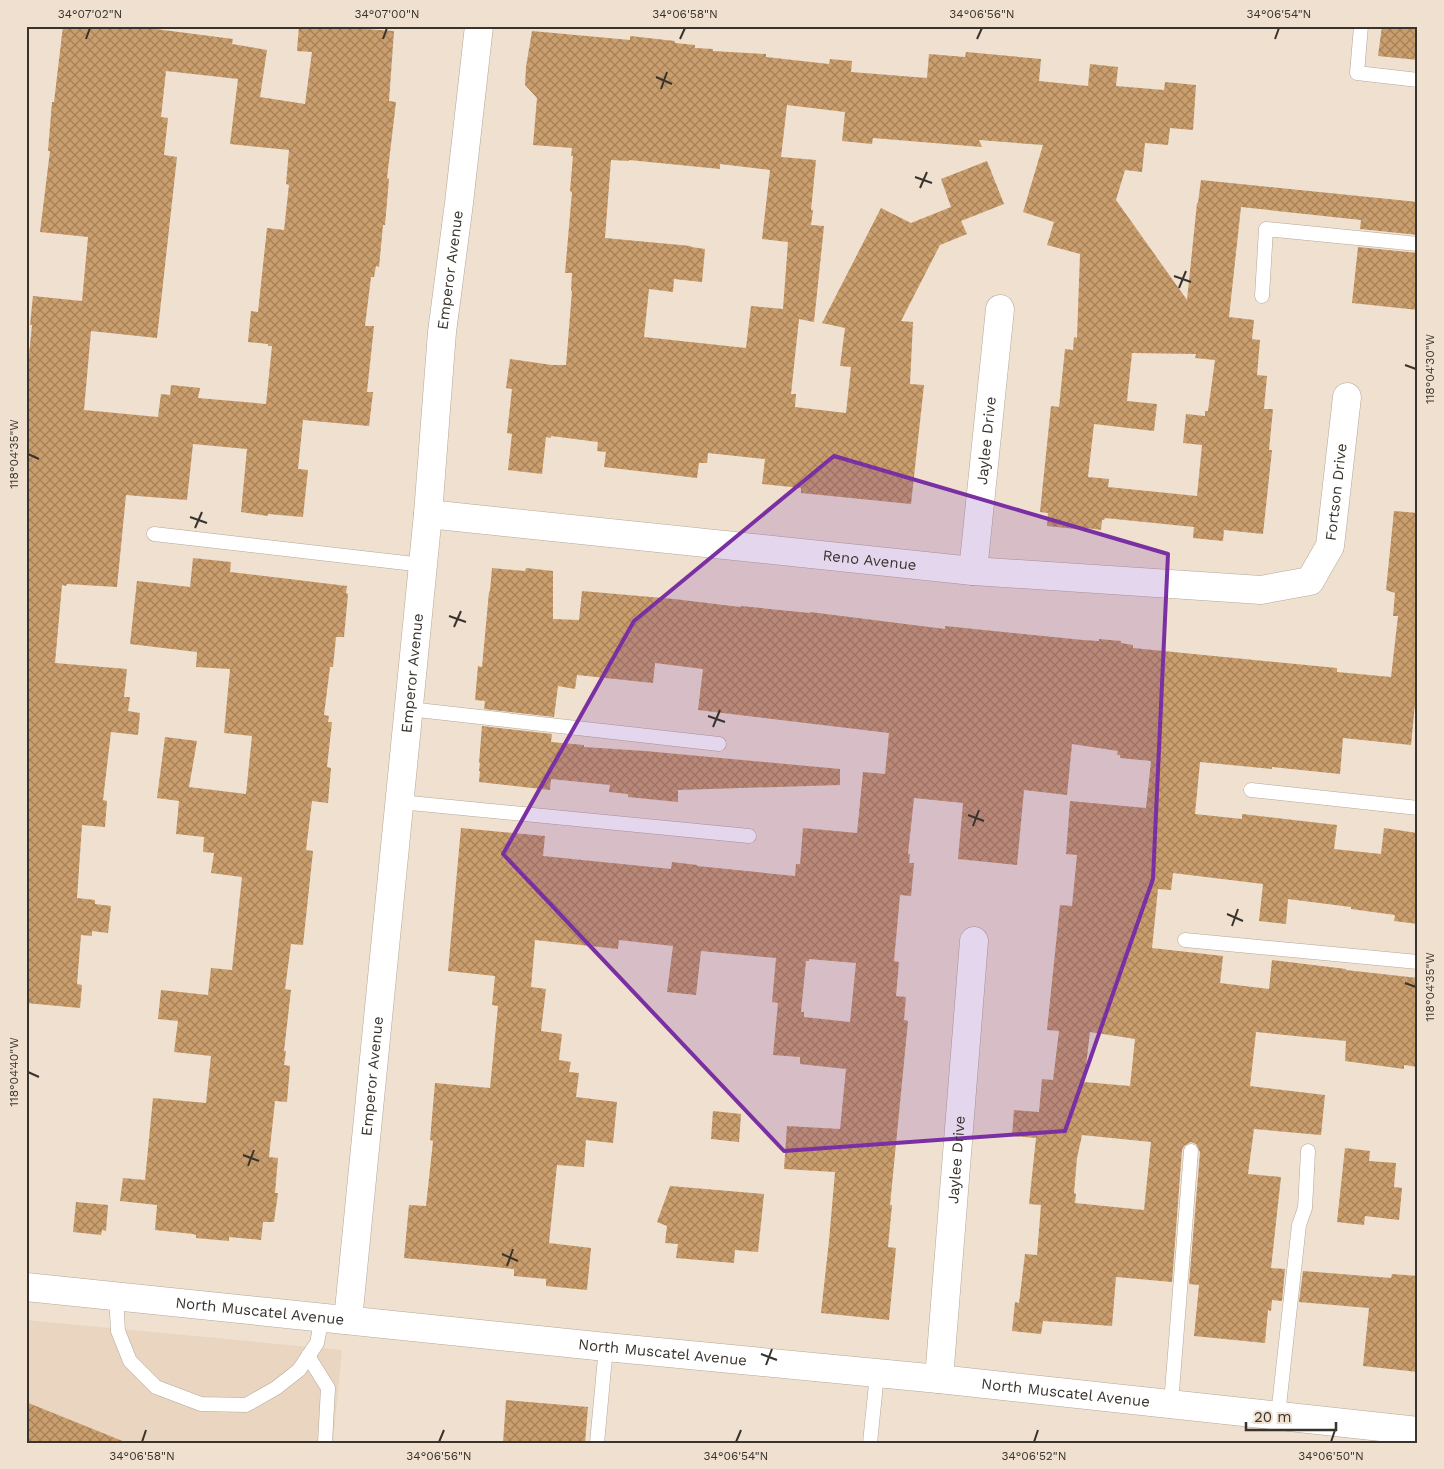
<svg xmlns="http://www.w3.org/2000/svg" width="1444" height="1469" font-family="'Work Sans',sans-serif">
<style>
.built{fill:#ead6c0}
.building{fill:url(#building-cross-hatch);fill-rule:evenodd}
.lines{fill:none;stroke-linecap:round;stroke-linejoin:round}
.service-casing{stroke:#b5a798;stroke-width:15}
.minor-casing{stroke:#b5a798;stroke-width:29}
.tertiary-casing{stroke:#b5a798;stroke-width:29}
.service{stroke:#fff;stroke-width:14}
.minor{stroke:#fff;stroke-width:28}
.tertiary{stroke:#fff;stroke-width:28}
.marked{fill:#7a30a2;fill-opacity:0.2;stroke:#7a30a2;stroke-width:4;stroke-linejoin:round}
.ticks{fill:none;stroke:#39332d;stroke-width:2}
.labels{text-anchor:middle;stroke-width:4;stroke-linejoin:round;paint-order:stroke}
.street-label{font-size:15px;fill:#39332d;stroke:#efe0d0}
.neatline{fill:none;stroke:#39332d;stroke-width:2}
.ticks-label{font-size:12px;text-anchor:middle;fill:#39332d}
</style>
<defs>
<pattern id="building-cross-hatch" width="8" height="8" patternUnits="userSpaceOnUse" patternTransform="scale(1.25)"><rect width="8" height="8" fill="#ca9e6d"/><path d="M0 0l8 8M0 8l8-8" fill="none" stroke="#a5815a"/></pattern>
</defs>
<rect width="100%" height="100%" fill="#efe0d0"/>
<!-- built -->
<path class="built" d="M26,1320L342,1350L333,1443H26Z"/>
<!-- building -->
<g class="building">
<path d="M63,26H148V28L233,39L232,44L267,50L260,97L305,104L312,52L297,51L299,26H365V29L394,31L389,101L396,102L387,178L389,179L385,225H383L379,267L376,266L374,277H371L365,326H374L367,392H373L369,426L303,420L298,469L308,470L303,517L268,514V516L241,512L247,449L193,444L187,500L126,495L117,587L67,584L66,586L62,585L55,663L127,669L124,697H130L128,711L140,713L138,735L111,732L103,800L107,801L105,827L82,825L77,898L95,900V904L111,906L108,933L92,931V936L81,935L77,984L82,985L80,1008L26,1003V385L32,325H30L33,296L82,301L88,237L40,232L50,151H48L52,102H54ZM166,71L238,79L230,144L289,150L286,184L289,185L284,230L267,228L258,312L251,311L248,342L268,344V346H272L266,404L198,398L200,388L171,385L170,395L161,394L158,417L84,410L91,331L157,338L177,157L164,155L168,118L161,117Z"/>
<path d="M1382,26H1418V60L1378,56Z"/>
<path d="M532,31L630,40V36L675,41V43L695,45V48L713,49V51L766,54V57L829,64L830,59L852,61L851,72L927,78L929,54L965,57L966,52L1041,59L1039,81L1088,86L1090,64L1118,67L1116,86L1164,90L1165,82L1196,85L1193,130L1170,128L1168,145L1145,143L1142,172L1125,170L1116,200L1187,300L1197,203H1198L1201,180L1418,202V235L1360,229L1361,220L1241,207L1229,317L1254,320L1252,339L1260,340L1257,375L1267,376L1264,409H1273L1269,450H1272L1263,534L1224,530L1223,541L1193,538L1194,527L1105,518L1104,520H1102L1101,530L1086,528V530L1047,526L1048,513L1040,512L1051,406L1059,407L1065,349L1073,350L1074,337L1077,338L1080,254L1047,245L1054,222L1023,212L1043,145L979,140L982,147L873,138L872,144L842,141L845,112L787,105L781,157L816,160L811,210H813L811,225L824,226L814,322L799,319L791,394H796L795,407L846,413L851,367L840,366L845,328L822,323L881,208L911,223L951,207L941,179L987,161L1004,204L961,221L967,234L940,245L901,321L913,322L910,384L924,385L911,504L801,493V488L762,484L765,459L708,453L707,463H699L697,478L604,467L606,452L597,451L598,442L551,436V438L546,437L542,474L508,470L512,434L507,433L512,389L506,388L510,359L552,365H566L572,291H571L572,273H565L572,192L570,191L573,156H571L572,148L533,145L537,98L525,85L526,67ZM611,160L629,161V160L720,169V164L770,170L762,239L788,242L783,309L751,306L746,348L644,337L649,289L673,292L674,279L702,282L705,249L691,247V246L605,238ZM1132,353L1196,354L1195,358L1215,360L1208,411H1205V416L1186,414L1183,443L1202,445L1197,496L1108,487L1109,479L1088,477L1094,424L1154,431L1157,404L1127,401Z"/>
<path d="M1358,247L1418,253V310L1352,303Z"/>
<path d="M1394,511L1418,513V673L1411,745L1343,738L1340,774L1272,767V769L1200,762L1195,814L1242,819V814L1337,825L1334,849L1381,854L1384,828L1417,833L1415,855H1418V924L1394,921L1395,915L1351,909V907L1288,899L1286,924L1259,921L1263,884L1173,873L1171,890L1158,889L1152,948L1223,956L1220,983L1269,989L1272,960L1346,969V970L1418,978V1067L1404,1065V1069L1345,1061L1346,1041L1256,1032L1250,1086L1325,1095L1321,1135L1254,1129L1248,1174L1281,1177L1271,1268L1285,1269L1282,1301L1272,1300L1271,1311L1268,1310L1265,1343L1194,1336L1199,1285L1189,1284L1200,1152L1196,1144L1191,1142L1184,1146L1182,1150L1172,1282L1116,1277L1112,1326L1043,1321L1041,1334L1012,1331L1015,1302L1019,1303L1025,1254L1037,1255L1041,1205L1029,1204L1036,1138L1012,1136L1014,1110L1039,1112L1042,1079L1053,1080L1059,1031L1047,1030L1060,905L1072,906L1077,855L1066,854L1070,801L1146,808L1151,761L1120,758V755H1117L1118,751L1072,744L1067,795L1024,790L1017,865L958,859L963,803L914,798L908,854H910L909,863H914L911,896L900,895L894,961L899,962L896,996L906,997L904,1020L908,1021L890,1205H892L888,1247L896,1248L889,1320L821,1313L829,1241L835,1172L784,1169L787,1126L840,1129L846,1069L800,1064V1057L773,1055L778,1003L772,1002L776,958L701,951L696,995L667,992L673,946L619,940L618,949L535,940L531,987L546,989L541,1031L562,1034L559,1060L571,1062L569,1072L579,1073L576,1097L617,1102L613,1143L586,1140L584,1167L557,1165L549,1243L591,1248L587,1290L546,1286V1279L514,1276V1269L404,1258L409,1205L426,1206L433,1141L430,1140L435,1083L490,1088L498,1006L492,1005L495,976L448,971L461,828L545,836L543,856L671,869L672,862L697,865V866L795,876L796,864H800L803,828L857,833L863,772L885,774L889,733L698,710L703,669L655,663L653,683L577,675L575,689L558,686L554,717L484,709L485,701L475,700L478,666L482,667L489,592L490,591L492,568L525,571L526,568L553,571V619L579,620L582,591L674,599L740,607L741,606L810,613V612L945,629V626L1083,640L1099,641V639L1121,641V643L1133,645V648L1337,668V672L1391,677L1398,616H1393L1395,593L1386,590ZM809,959L856,963L850,1022L804,1017V1012H801L806,961H809ZM1090,1032L1135,1039L1130,1086L1084,1082ZM1082,1135L1151,1142L1144,1210L1075,1203L1076,1194L1074,1193L1077,1158Z"/>
<path d="M193,558L231,562L230,572L347,586L346,593L348,594L344,637H336L333,667H330L324,715L329,716L328,722H332L327,767L331,768L328,803L312,801L306,850L313,851L303,945L291,944L285,989L291,990L284,1051H286L284,1065L290,1066L287,1102L275,1101L269,1157L278,1158L275,1193H278L274,1222H263L261,1240L229,1237V1241L196,1238V1235L193,1234L155,1230L157,1205L120,1201L123,1178L145,1180L153,1098L206,1103L211,1056L174,1052L178,1021L158,1019L161,990L208,995L211,968L232,970L242,877L211,873L214,853L203,852L204,837L176,834L179,801L157,798L165,737L197,741L189,787L246,794L252,736L224,733L230,669L196,667L197,652L130,644L137,581L190,587Z"/>
<path d="M482,726L552,734L551,742L584,745V747L645,751L840,769V785L678,790V802L628,797V794L609,792L610,785L551,779L550,790L479,782L480,771H479L480,763H479Z"/>
<path d="M713,1111L741,1114L739,1142L711,1139Z"/>
<path d="M1345,1148L1370,1151L1369,1161L1396,1163L1394,1187L1402,1188L1399,1220L1365,1216L1364,1225L1337,1222Z"/>
<path d="M670,1186L764,1194L758,1252L735,1250L734,1263L676,1258L678,1244L665,1243L667,1226L657,1222Z"/>
<path d="M76,1202L108,1205L106,1231L102,1230L101,1235L73,1232Z"/>
<path d="M1303,1271L1391,1278L1392,1274L1418,1276V1372L1363,1366L1369,1308L1299,1302Z"/>
<path d="M506,1400L588,1407L585,1443H503Z"/>
<path d="M26,1402L125,1442V1443H26Z"/>
</g>
<g class="lines">
<!-- service casing -->
<g class="service-casing">
<g id="service">
<path d="M1361,26L1357,73L1418,80"/>
<path d="M1262,296L1266,229L1418,244"/>
<path d="M154,534L423,565"/>
<path d="M409,709L719,744"/>
<path d="M1251,790L1418,808"/>
<path d="M400,802L749,836"/>
<path d="M1185,940L1418,962"/>
<path d="M116,1296L118,1331L130,1361L156,1387L201,1404L246,1405L276,1388L299,1370L317,1343L322,1317"/>
<path d="M308,1356L328,1388L325,1443"/>
<path d="M1171,1404L1191,1151"/>
<path d="M1278,1415L1299,1225L1305,1208L1308,1151"/>
<path d="M597,1443L606,1347"/>
<path d="M870,1443L877,1374"/>
</g>
</g>
<!-- minor casing -->
<g class="minor-casing">
<g id="minor">
<path id="s1" d="M428,514L973,571L1261,590L1310,581L1330,546L1347,397"/>
<path id="s2" d="M973,571L1000,309"/>
<path id="s3" d="M348,1320L428,514L442,332L459,203L479,26"/>
<path id="s4" d="M939,1379L974,941"/>
</g>
</g>
<!-- tertiary casing -->
<g class="tertiary-casing">
<g id="tertiary">
<path id="s5" d="M26,1287L606,1347L939,1379L1418,1431"/>
</g>
</g>
<!-- service -->
<use href="#service" class="service"/>
<!-- minor -->
<use href="#minor" class="minor"/>
<!-- tertiary -->
<use href="#tertiary" class="tertiary"/>
</g>
<!-- marked area -->
<path class="marked" d="M834,456L1168,554L1153,879L1065,1131L784,1151L503,854L634,621Z"/>
<!-- ticks -->
<path class="ticks" d="M86,39L90,28M383,39L387,28M680,39L685,28M977,39L982,28M1275,39L1279,28M656,77L672,84M661,89L667,72M915,177L932,183M920,188L927,172M1174,276L1191,282M1179,288L1186,271M1405,365L1416,369M28,454L39,459M190,517L207,523M195,528L202,512M449,616L466,622M454,627L461,611M708,716L725,722M713,727L720,710M968,815L984,821M973,826L979,810M1227,914L1243,921M1232,926L1238,909M1405,983L1416,987M28,1072L39,1077M243,1155L259,1161M248,1166L254,1150M502,1254L518,1261M507,1266L513,1249M761,1354L777,1360M766,1365L772,1349M142,1442L146,1430M439,1442L444,1430M736,1442L741,1430M1034,1442L1038,1430M1331,1442L1335,1430"/>
<g class="labels">
<!-- street labels -->
<g class="street-label">
<text dy="5" stroke="none"><textPath href="#s3" startOffset="1055">Emperor Avenue</textPath></text>
<text dy="5" stroke="none"><textPath href="#s2" startOffset="131">Jaylee Drive</textPath></text>
<text dy="5" stroke="none"><textPath href="#s1" startOffset="981">Fortson Drive</textPath></text>
<text dy="5" stroke="none"><textPath href="#s1" startOffset="444">Reno Avenue</textPath></text>
<text dy="5" stroke="none"><textPath href="#s3" startOffset="650">Emperor Avenue</textPath></text>
<text dy="5" stroke="none"><textPath href="#s3" startOffset="245">Emperor Avenue</textPath></text>
<text dy="5" stroke="none"><textPath href="#s4" startOffset="220">Jaylee Drive</textPath></text>
<text dy="5" stroke="none"><textPath href="#s5" startOffset="235">North Muscatel Avenue</textPath></text>
<text dy="5" stroke="none"><textPath href="#s5" startOffset="640">North Muscatel Avenue</textPath></text>
<text dy="5" stroke="none"><textPath href="#s5" startOffset="1045">North Muscatel Avenue</textPath></text>
</g>
</g>
<!-- border -->
<rect width="1444" height="1469" fill="none" stroke="#efe0d0" stroke-width="55"/>
<!-- scale -->
<path d="M1246 1422v8h90v-8" fill="none" stroke="#39332d" stroke-width="2.5"/>
<text x="1254" y="1422" font-size="15" fill="#39332d" stroke="#efe0d0" stroke-width="4" paint-order="stroke">20 m</text>
<rect x="28" y="28" width="1388" height="1414" class="neatline"/>
<g class="ticks-label">
<text x="90" y="18">34°07'02"N</text>
<text x="387" y="18">34°07'00"N</text>
<text x="685" y="18">34°06'58"N</text>
<text x="982" y="18">34°06'56"N</text>
<text x="1279" y="18">34°06'54"N</text>
<text transform="translate(1430 369) rotate(-90)" y="4">118°04'30"W</text>
<text transform="translate(14 454) rotate(-90)" y="4">118°04'35"W</text>
<text transform="translate(1430 987) rotate(-90)" y="4">118°04'35"W</text>
<text transform="translate(14 1072) rotate(-90)" y="4">118°04'40"W</text>
<text x="142" y="1460">34°06'58"N</text>
<text x="439" y="1460">34°06'56"N</text>
<text x="736" y="1460">34°06'54"N</text>
<text x="1034" y="1460">34°06'52"N</text>
<text x="1331" y="1460">34°06'50"N</text>
</g>
</svg>
